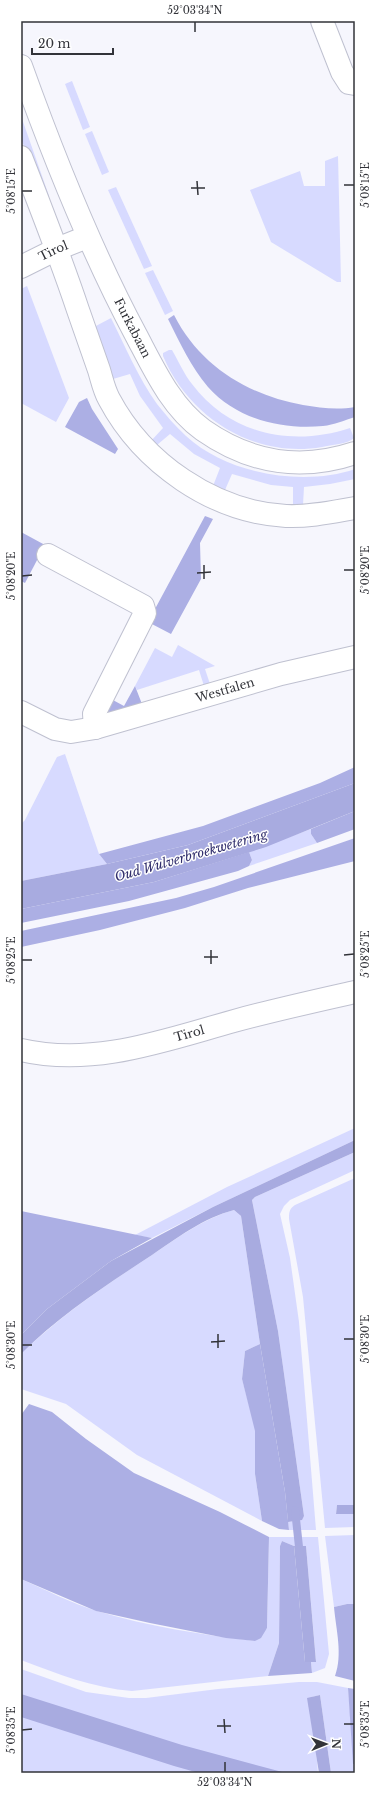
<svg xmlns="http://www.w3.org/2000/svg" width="376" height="1794" font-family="'Libre Baskerville',serif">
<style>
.green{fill:#d7daff}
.forest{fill:#acafe4}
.water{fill:#a8abe0}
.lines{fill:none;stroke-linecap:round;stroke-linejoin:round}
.stream{stroke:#a8abe0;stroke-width:8}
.street-casing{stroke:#bfc1d0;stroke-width:24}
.secondary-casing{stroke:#bfc1d0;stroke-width:24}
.street{stroke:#fff;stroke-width:22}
.secondary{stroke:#fff;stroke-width:22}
.ticks{fill:none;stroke:#323339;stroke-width:1.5}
.labels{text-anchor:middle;stroke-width:3;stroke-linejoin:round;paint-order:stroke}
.street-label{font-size:12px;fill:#323339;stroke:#fff}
.water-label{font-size:13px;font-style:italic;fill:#322f6d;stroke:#fff}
.neatline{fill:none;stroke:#323339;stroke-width:1.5}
.ticks-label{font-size:10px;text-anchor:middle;fill:#323339}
</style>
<rect width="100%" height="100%" fill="#f6f6fd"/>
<!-- green -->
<g class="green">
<path d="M72,81L90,127L83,130L65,84Z"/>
<path d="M21,116L49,196L46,198L21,139Z"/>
<path d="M92,131L109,172L102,175L85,134Z"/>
<path d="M338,156L341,282H337L271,242L250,190L300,171L304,186H325V161Z"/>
<path d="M116,187L152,266L144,269L108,190Z"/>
<path d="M153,270L173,311L165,315L145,273Z"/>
<path d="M27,286L69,398L56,422L21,403V289Z"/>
<path d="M111,318C125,346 139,379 157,404C166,415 175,426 186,436C227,474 303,487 355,469V479L330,484L304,487L303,505H293V487L271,485L232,474L225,490L213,486L220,468L194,454L170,434L157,445L151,441L163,428L140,396L130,374L113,379L94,327Z"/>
<path d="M169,350H172C179,362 184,374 192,384C230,435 293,447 350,428L354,438C348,444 331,445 322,447C255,459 189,418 163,356V353Z"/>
<path d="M178,645L215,666L205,669L210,684L204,686L199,670L137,690L135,686L155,648L172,657Z"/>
<path d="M65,754L99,854L107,864L21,881V824L25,820L57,757Z"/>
<path d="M311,829V834L317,843L249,866L252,860L249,852Z"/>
<path d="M355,1128V1140L213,1207L152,1238L135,1235L227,1187Z"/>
<path d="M355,1152V1170L290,1200L284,1206L280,1214L290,1258L299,1322L316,1530H289L288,1522L301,1520L304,1516L278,1331L252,1200L255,1197Z"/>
<path d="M355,1178V1505H337L336,1514H355V1527L325,1528L303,1297L289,1219C289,1213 289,1209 295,1205Z"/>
<path d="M234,1210L241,1216L260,1344L245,1351L242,1379L256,1431L255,1474L262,1521L137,1455L66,1404L21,1389V1354C61,1315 103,1287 149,1257C176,1239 202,1219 234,1210Z"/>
<path d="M355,1535V1604H347L334,1607L325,1536Z"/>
<path d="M269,1537H318L329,1654L325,1668L312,1673L311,1662L316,1661L306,1546H294L282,1541L280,1546L279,1643L268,1676L132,1691C93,1688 58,1674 21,1660V1579C46,1590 71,1603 97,1611C146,1626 204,1635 255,1641L267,1628Z"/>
<path d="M21,1669L86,1692L129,1698H146L218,1689L299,1682H317L348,1688L355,1773H331L320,1695L312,1697L318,1773H21Z"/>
</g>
<!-- forest -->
<g class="forest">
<path d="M174,315C200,366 248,395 303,405C320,408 338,410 355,407V417C345,420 334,425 323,426C282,430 236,419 208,387C191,367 180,343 168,319Z"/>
<path d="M87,398L92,409L118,449L115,454L65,427L79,402Z"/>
<path d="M205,516L213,519L200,543L201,579L171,634L148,622Z"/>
<path d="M21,532L45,545L25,583L21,581Z"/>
<path d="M135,686L142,704L108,716L104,704L111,699L124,706Z"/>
<path d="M355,767V783L188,845L107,864L99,854L203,826L320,783Z"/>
<path d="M355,811V829L317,843L311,834V829Z"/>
<path d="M355,838V861L248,888L185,908L100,930L21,947V931L176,898L214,887Z"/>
<path d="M249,852L252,860L249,866L238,871L129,901L21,923V909L154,882Z"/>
<path d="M21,1211L152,1238L111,1261L47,1309L21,1335Z"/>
<path d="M260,1344L285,1492L289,1530L279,1529L262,1521L255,1474V1431L242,1379L245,1351Z"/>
<path d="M29,1404L52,1412L86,1439L134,1473L220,1512L269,1537L267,1628L261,1638L255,1641L226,1638L150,1623L96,1611L21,1579V1415Z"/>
<path d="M282,1541L294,1546L305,1662H311L312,1673L268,1676L279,1643L280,1546Z"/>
<path d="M347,1604H355V1681L335,1676C343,1654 336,1630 334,1607Z"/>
<path d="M348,1688L355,1689V1764H353Z"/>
</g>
<!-- water -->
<g class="water">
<path d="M355,783V811L266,847L154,882L21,909V881L107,864L188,845Z"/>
<path d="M355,1140V1152L255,1197L252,1200L278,1331L304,1516L302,1520L288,1522L285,1492L260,1344L241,1216L234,1210C203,1218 177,1238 152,1255C105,1286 61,1314 21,1354V1335L47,1309L111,1261L213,1207Z"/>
<path d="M337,1505H355V1514H336Z"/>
<path d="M294,1546H306L316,1662H305Z"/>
<path d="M21,1694L182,1745L286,1773H199L174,1766L21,1717Z"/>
<path d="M320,1695L331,1773H319L307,1698Z"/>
</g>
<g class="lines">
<!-- stream -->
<path class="stream" d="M295,1510L300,1556"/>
<!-- street casing -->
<g class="street-casing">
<g id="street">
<path d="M322,21L342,72L349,83L355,84"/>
<path d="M21,157C41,208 61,259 78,310C85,330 92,350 99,370C102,380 104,390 109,399C143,463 213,512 286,516C309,517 332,512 355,508"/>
<path id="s1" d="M21,267L57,249L87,237"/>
<path d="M48,555L143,606L145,613L94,714L95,728"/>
<path id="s2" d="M21,712L55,729L71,732L95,728L281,674L355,657"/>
<path id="s3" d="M21,1050C94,1067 165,1040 234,1021C274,1010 315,1001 355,992"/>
</g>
</g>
<!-- secondary casing -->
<g class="secondary-casing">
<g id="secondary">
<path id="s4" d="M21,66C54,158 90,249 136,335C154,369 171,407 203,430C250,463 301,471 355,453"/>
</g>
</g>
<!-- street -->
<use href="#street" class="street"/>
<!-- secondary -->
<use href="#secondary" class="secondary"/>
</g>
<!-- ticks -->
<path class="ticks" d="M195,22V32M197,181L198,195M344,185H354M191,188H205M22,191H32M204,565V579M344,570H354M197,573L211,572M22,576L32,575M211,950V964M344,955L354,954M204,957H218M22,960H32M218,1334V1348M344,1339H354M211,1342L225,1341M22,1345H32M224,1719L225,1733M344,1724H354M217,1726H231M22,1730L32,1729M225,1762V1772"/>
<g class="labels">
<!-- street labels -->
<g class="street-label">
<text dy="4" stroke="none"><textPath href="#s1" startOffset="36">Tirol</textPath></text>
<text dy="4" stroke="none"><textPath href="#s4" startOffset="285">Furkabaan</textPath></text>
<text dy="4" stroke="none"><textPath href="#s2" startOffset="214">Westfalen</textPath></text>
<text dy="4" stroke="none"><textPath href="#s3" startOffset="171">Tirol</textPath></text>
</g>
<!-- water labels -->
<g class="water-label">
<text transform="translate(191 855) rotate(-16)" y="5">Oud Wulverbroekwetering</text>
</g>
</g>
<!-- border -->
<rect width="376" height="1794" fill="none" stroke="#ffffff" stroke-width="44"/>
<!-- north arrow -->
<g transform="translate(326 1744) rotate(89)" stroke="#ffffff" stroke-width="3" paint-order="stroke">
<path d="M0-3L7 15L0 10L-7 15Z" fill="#323339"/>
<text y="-6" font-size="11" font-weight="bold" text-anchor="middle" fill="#323339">N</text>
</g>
<!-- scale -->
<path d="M32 48v6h81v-6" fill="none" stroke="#323339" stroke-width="2"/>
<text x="38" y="48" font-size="12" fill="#323339" stroke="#ffffff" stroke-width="3" paint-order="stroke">20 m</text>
<rect x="22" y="22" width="332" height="1750" class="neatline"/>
<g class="ticks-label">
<text x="195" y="14">52°03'34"N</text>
<text transform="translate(365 185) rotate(-90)" y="4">5°08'15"E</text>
<text transform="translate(11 191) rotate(-90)" y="4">5°08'15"E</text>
<text transform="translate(365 570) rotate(-90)" y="4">5°08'20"E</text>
<text transform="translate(11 576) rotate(-90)" y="4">5°08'20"E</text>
<text transform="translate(365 954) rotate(-90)" y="4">5°08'25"E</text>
<text transform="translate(11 960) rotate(-90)" y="4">5°08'25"E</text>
<text transform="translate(365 1339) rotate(-90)" y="4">5°08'30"E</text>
<text transform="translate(11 1345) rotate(-90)" y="4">5°08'30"E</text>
<text transform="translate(365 1724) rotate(-90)" y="4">5°08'35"E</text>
<text transform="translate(11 1730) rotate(-90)" y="4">5°08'35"E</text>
<text x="225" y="1786">52°03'34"N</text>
</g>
</svg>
